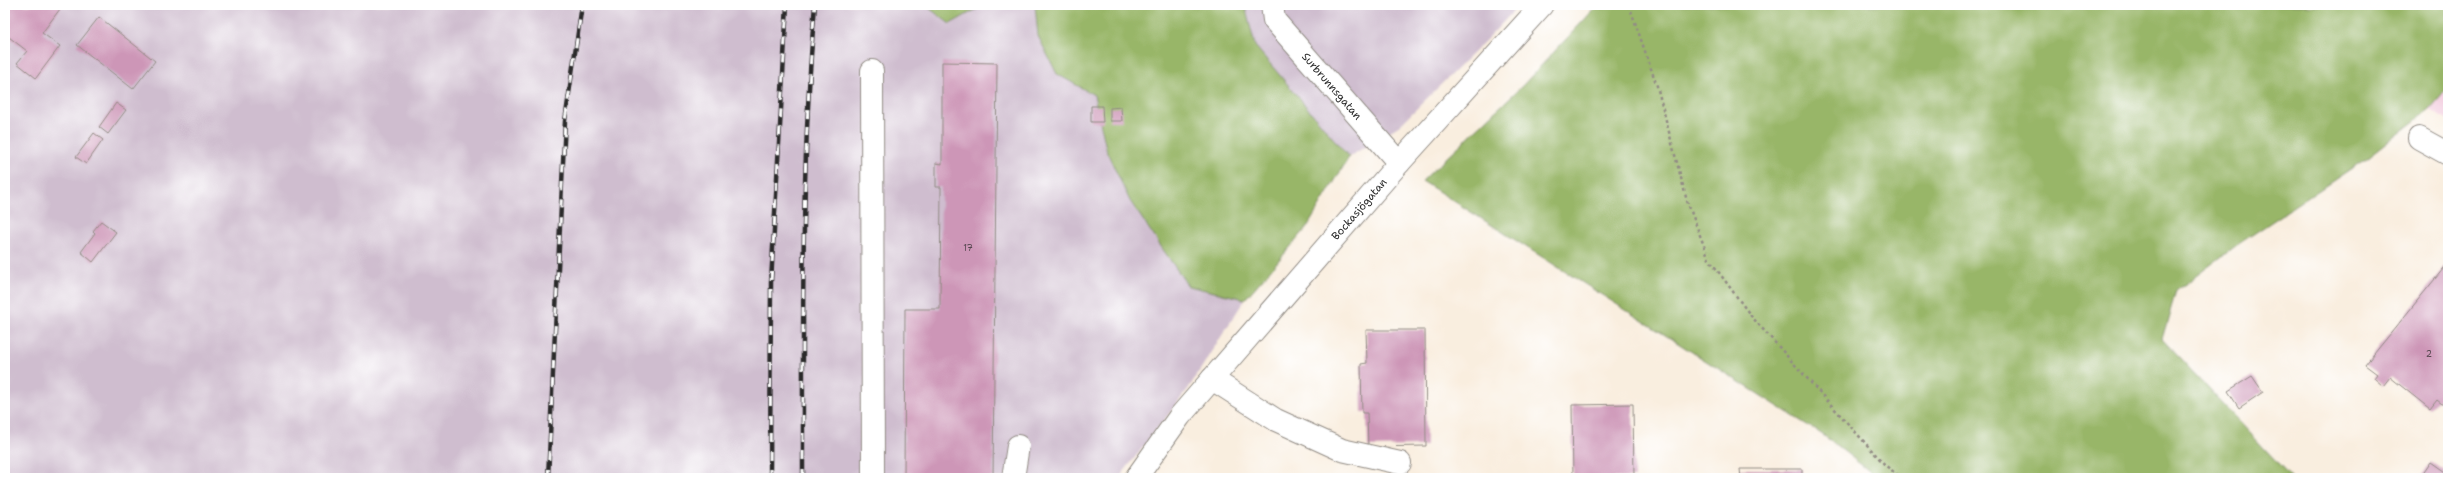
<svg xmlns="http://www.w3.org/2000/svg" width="2453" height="483" font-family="'Shantell Sans',sans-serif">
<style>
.built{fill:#f3cfe0}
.industrial{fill:#cfbdcf}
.forest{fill:#98b668;stroke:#62704a}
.building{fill:#cd96b7}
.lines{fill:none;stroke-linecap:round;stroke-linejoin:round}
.minor-casing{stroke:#928c85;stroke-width:24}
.path{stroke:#928c85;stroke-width:2.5;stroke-dasharray:3 3;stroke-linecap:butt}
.minor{stroke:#fff;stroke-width:22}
.rail-casing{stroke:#2b2b2b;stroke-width:4.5}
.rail{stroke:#fff;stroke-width:3;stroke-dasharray:9;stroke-linecap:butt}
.labels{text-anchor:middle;stroke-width:4;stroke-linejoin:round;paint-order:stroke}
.number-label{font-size:9px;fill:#54464e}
.street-label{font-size:11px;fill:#2b2b2b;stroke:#fff}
</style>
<rect width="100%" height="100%" fill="#fff"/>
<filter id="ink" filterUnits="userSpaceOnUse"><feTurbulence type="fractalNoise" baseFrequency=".025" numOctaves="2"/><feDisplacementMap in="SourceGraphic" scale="8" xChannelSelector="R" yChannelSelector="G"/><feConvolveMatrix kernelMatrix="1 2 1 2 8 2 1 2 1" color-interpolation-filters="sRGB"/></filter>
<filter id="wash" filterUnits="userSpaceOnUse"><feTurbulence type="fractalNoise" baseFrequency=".012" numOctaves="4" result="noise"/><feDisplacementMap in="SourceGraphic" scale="16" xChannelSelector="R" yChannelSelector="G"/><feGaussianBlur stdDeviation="0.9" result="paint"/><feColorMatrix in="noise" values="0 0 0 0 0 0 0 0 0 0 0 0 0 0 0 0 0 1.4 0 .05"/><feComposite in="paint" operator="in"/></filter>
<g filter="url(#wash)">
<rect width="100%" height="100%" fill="#f9eedf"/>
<!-- built -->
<path class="built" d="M2448,88V122L2430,109Z"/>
<!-- industrial -->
<g class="industrial">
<path d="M5,5H925L950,24L984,5H1035L1038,36L1057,73L1094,95L1107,152L1130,201L1188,286L1245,299L1188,389L1119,478H5Z"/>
<path d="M1245,5H1519L1492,34L1400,125L1349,157L1255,46Z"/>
</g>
<!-- forest -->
<g class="forest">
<path d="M925,5H984L950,24Z"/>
<path d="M1035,5H1245L1255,46L1349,157L1306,229L1245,299L1188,286L1130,201L1107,152L1094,95L1057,74L1038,36Z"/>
<path d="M1598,5H2448V88L2430,109L2367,158L2237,245L2176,291L2162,339L2292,478H1878L1823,435L1422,181L1523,85Z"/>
</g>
<g id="blocks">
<!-- building -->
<g class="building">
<path d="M5,5H63L42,33L60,46L36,78L17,63L27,51L5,34Z"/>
<path d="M99,17L155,61L133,89L77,45Z"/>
<path d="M942,62L997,63L993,478H904L905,309H940L941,187H936V163L942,164Z"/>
<path d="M116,103L126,110L108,134L99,127Z"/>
<path d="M1091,106H1102L1103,122H1091Z"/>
<path d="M1121,107L1122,121H1110V108Z"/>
<path d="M94,133L103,140L86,164L76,157Z"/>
<path d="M101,221L116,232L93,262L81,252L95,233L93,231Z"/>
<path d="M2448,263V403L2442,404L2437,400L2430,409L2390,377L2383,386L2374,378L2377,374L2365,365Z"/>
<path d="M1366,330H1425L1426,446L1368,447L1367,413H1362L1361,364L1367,363Z"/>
<path d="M2252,376L2263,392L2239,408L2228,391Z"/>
<path d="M1633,404L1634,478H1573L1572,405Z"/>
<path d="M2431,462L2448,474V478H2420Z"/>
<path d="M1740,469H1802V478H1741Z"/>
</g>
</g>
</g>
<g filter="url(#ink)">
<use href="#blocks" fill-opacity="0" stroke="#928c85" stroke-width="1"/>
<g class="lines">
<!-- minor casing -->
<g class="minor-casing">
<g id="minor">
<path d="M1272,5L1274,20L1399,163"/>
<path d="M872,71L873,478"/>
<path d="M2419,138L2448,154"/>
<path d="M1212,379L1276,420L1342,450L1400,463"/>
<path d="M1013,478L1018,446"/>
<path d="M1136,478L1180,416L1399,163L1542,5"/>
</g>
</g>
<!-- path -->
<path class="path" d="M1629,5L1657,86L1687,201L1709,259L1751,316L1886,466L1902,478"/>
<!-- minor -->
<use href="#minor" class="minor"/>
<!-- rail casing -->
<g class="rail-casing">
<g id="rail">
<path d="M548,478L565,121L582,5"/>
<path d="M770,478L771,282L787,5"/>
<path d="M803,478C803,320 801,162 815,5"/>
</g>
</g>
<!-- rail -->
<use href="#rail" class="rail"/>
</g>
</g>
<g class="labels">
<!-- number labels -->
<g class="number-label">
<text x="968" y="251">17</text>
<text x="2429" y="357">2</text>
</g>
<!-- street labels -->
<g class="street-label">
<text transform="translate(1332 86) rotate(49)" y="4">Surbrunnsgatan</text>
<text transform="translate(1359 209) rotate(-49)" y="4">Bockasjögatan</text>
</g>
</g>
<!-- margin -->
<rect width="2453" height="483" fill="none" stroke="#fff" stroke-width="20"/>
</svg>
